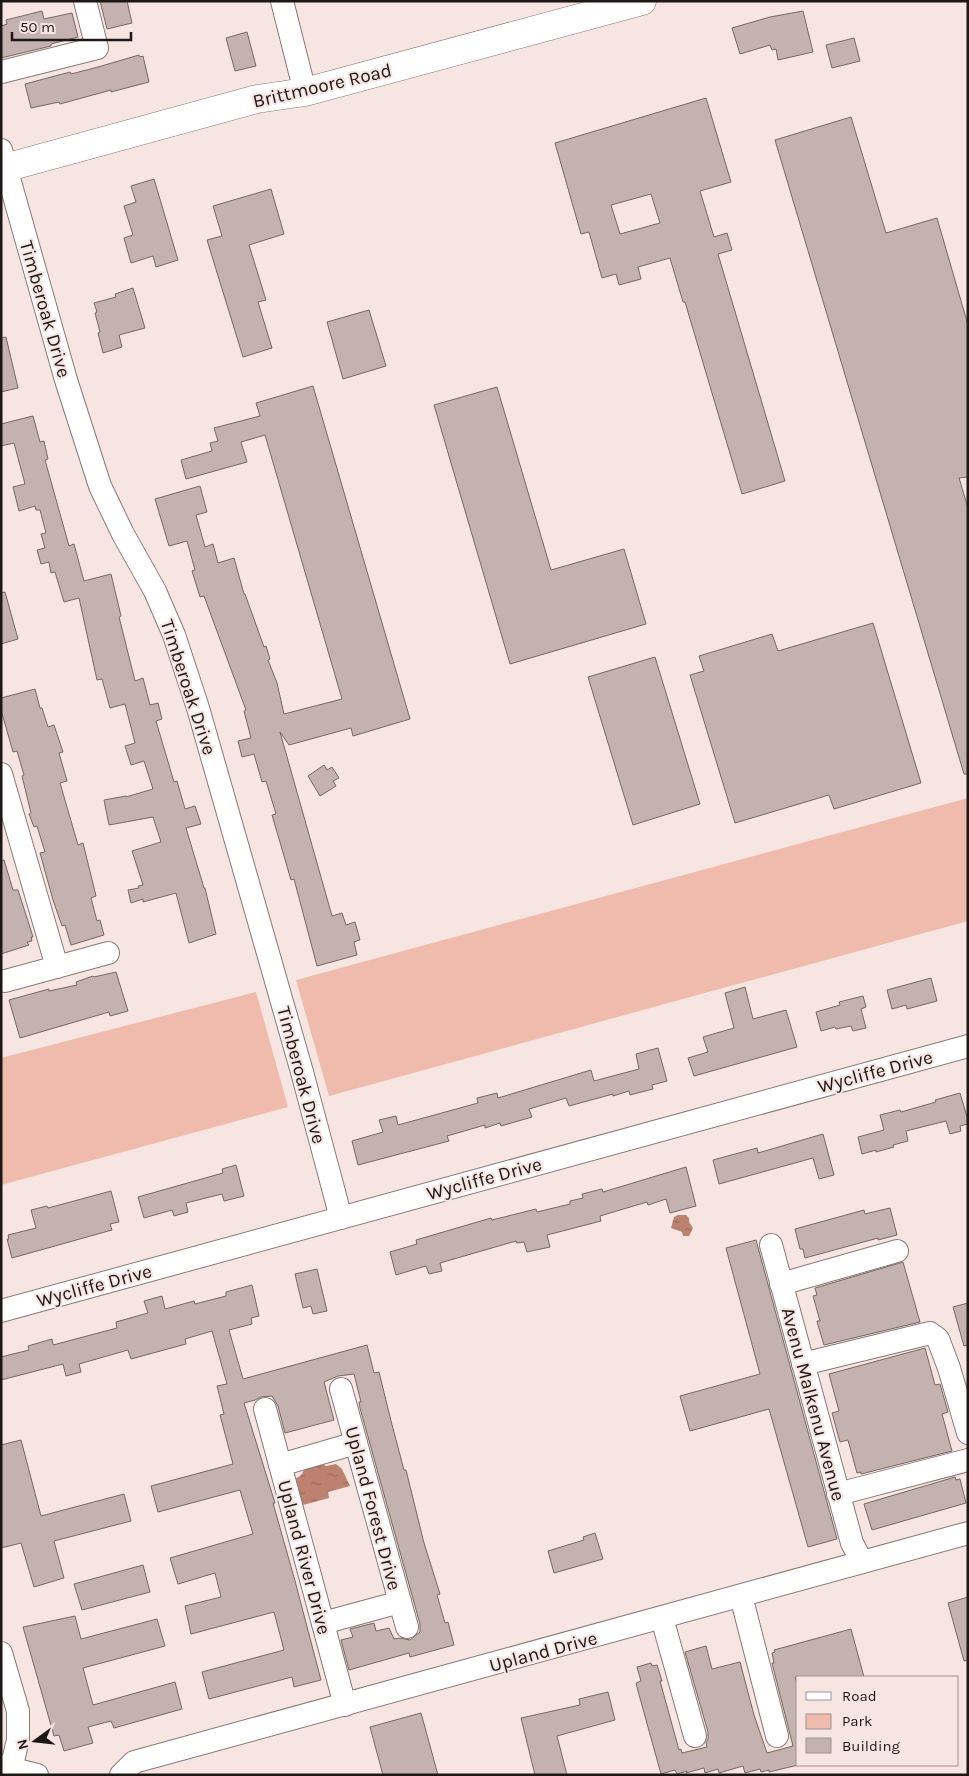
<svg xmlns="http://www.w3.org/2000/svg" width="969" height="1776" font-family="Karla,sans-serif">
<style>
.green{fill:#eebbac}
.water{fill:url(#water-ripples)}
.building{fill:#c3b2ad;stroke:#776864;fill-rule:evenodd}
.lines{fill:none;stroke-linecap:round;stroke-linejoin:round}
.minor-casing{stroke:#897a75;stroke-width:24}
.major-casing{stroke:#897a75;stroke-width:29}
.minor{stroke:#fff;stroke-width:22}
.major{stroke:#fff;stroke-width:28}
.labels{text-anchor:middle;stroke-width:4;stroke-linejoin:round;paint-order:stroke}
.street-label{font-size:19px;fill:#1d1715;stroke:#f6e5e0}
</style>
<defs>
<pattern id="water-ripples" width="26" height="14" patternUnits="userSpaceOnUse" patternTransform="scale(1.25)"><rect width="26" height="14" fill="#bd8170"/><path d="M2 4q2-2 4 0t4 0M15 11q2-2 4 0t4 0" fill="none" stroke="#99695b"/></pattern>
</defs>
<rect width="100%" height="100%" fill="#f6e5e0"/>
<!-- green -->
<g class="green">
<path d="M968,798V921L329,1096L296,980Z"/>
<path d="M256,992L288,1107L1,1185V1058Z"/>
</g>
<!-- water -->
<g class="water">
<path d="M678,1215H686L689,1218V1222L693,1228L689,1236H683L682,1232L671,1228L674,1217Z"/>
<path d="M321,1463L326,1466L336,1464L342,1469L350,1486L328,1492L329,1498L299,1506L294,1486L296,1478C301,1477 303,1472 305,1468Z"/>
</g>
<!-- building -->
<g class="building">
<path d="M100,1H127L132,23L107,29Z"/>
<path d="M42,11L44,19L72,13L78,37L51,44V46L1,58V26L7,24L6,20Z"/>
<path d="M803,11L813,52L778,60L776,49L772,50L770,45L740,54L732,28L770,17Z"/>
<path d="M247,32L256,66L235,71L226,38Z"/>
<path d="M854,38L860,61L832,68L826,45Z"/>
<path d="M139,55L140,57L143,56L149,82L111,92V90L60,104L59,102L31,108L25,84L70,72L71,74L98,67Z"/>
<path d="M706,98L731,182L700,191L714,237L727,233L732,250L718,254L785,481L742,494L685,302H683L670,258L638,267L641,279L619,285L616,274L602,278L589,232L581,234L555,143ZM651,194L660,223L620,234L611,205Z"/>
<path d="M851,117L886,233L937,218L968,325V477L959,478L968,508V774H964L775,140Z"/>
<path d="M154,179L178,260L156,267L153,256L131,263L124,238L133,235L124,206L136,202L131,186Z"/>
<path d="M271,189L284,234L249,245L266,300L258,302L272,348L243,357L207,240L222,236L213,206Z"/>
<path d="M133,288L145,328L119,335L122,347L103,353L98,333L100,332L95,313L97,312L94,303L116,297L115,294Z"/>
<path d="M369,310L386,366L343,379L327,322Z"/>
<path d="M6,337L18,388L1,392V338Z"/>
<path d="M313,386L410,719L353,736L351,728L289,745L280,732L332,916L342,913L346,925L355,922L360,940L354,942L357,955L317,966L294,879L291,880L272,815L276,814L266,781L262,782L254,754L242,757L238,741L251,738L244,711L246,710L204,596L200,597L192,571L195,570L187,541L169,546L155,499L200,486L207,512L196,515L205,547L213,544L218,563L234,558L244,594H245L264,647L266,646L270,659L268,660L277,683L284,714L342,699L265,435L241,442L247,462L186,479L181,460L212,451L210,443L218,441L214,428L260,416L256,403Z"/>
<path d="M497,387L551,570L624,549L646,624L510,664L434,405Z"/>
<path d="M33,416L40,442L44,441L48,459L45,460L69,546L74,544L84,581L111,574L121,616L119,617L135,681L143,678L150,705L158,703L162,719L156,721L174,782L177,781L185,809L195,806L201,824L186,828L204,888H205L216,934L189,943L176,893L143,902V899L131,903L128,890L139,888L138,886L143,885L132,851L161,842L153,817L109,825L104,800L126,796V797L153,789L144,761L131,765L125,746L135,743L125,704L110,708L102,679L97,680L79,598L64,602L55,572L51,573L49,562L41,564L37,550L45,548L41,534L46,533L40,510H36L35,506L19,511L13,487L25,484L14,443L1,446V424Z"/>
<path d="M5,592L18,639L1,644V593Z"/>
<path d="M873,623L921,783L834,809L829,795L735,823L690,675L704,671L699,656L772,634L778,651Z"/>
<path d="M655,657L700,804L633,825L588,677Z"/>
<path d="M35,689L40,708H42L48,727L54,725L63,752L59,753L67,781L60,783L78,845L83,843L96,896L91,898L97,921L100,920L104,935L71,945L65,925L62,926L53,900L40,853L45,852L37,826L34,827L29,814L31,813L22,776L24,775L17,751L13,752L1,710V698Z"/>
<path d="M324,765L327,770L332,767L339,778L333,781L336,786L320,796L308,776Z"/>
<path d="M4,860L13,890H18L33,937H31L32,941L27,942L29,945L1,954V861Z"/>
<path d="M116,972L128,1011L110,1016L109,1012L20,1038L9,1000L49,989V991L77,985L76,982L93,976L94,977Z"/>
<path d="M931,978L937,1001L907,1009L906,1005L892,1009L887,990Z"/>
<path d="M745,987L753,1019L786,1010L797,1047L694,1076L688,1058L708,1052L703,1037L734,1028L725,993Z"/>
<path d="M863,996L866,1007L861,1009L866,1028L853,1031L851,1026L836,1029L835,1027L821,1031L816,1012L840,1005L839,1002Z"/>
<path d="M658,1048L667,1081L652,1085L653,1089L630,1095L629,1091L613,1096V1094L569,1106L566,1098L529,1109L532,1117L501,1126L500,1123L485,1128V1125L447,1136L449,1141L358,1165L352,1141L383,1132L379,1120L396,1116L398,1125L478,1103L477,1098L497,1093L498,1098L591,1070L594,1081L639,1069L636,1054Z"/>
<path d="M960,1093L968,1120V1124L960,1126L961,1131L950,1134L946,1121L906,1131L908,1141L893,1145L894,1147L876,1152V1150L862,1154L858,1137L884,1130L880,1115L900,1110L901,1112L936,1102L935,1100Z"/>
<path d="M823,1134L834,1175L819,1179L813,1158L719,1184L713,1160L757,1148L758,1153Z"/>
<path d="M236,1165L244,1196L224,1201L222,1194L186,1203L188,1212L174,1216L172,1210L144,1218L138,1197L223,1173L222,1169Z"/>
<path d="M686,1167L696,1206L670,1213L666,1199L648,1205L647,1202L600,1216L601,1221L547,1235L550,1247L527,1252L524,1242L517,1243L516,1241L440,1263L442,1271L429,1274L426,1266L396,1275L390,1252L417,1244L416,1240L491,1218L492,1220L536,1209L537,1212L570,1204V1201L583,1198L582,1194L602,1189L603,1192Z"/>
<path d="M111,1191L119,1222L110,1224L112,1230L12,1258L7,1239H9L8,1235L36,1228L31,1210L47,1206L48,1208Z"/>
<path d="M890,1208L897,1235L878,1240V1238L805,1258L803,1249H800L795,1229L864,1210L865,1214Z"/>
<path d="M756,1240L837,1539L808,1547L769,1409L690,1431L680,1396L760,1374L726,1248Z"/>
<path d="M903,1262L920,1322L824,1345L818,1325L817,1321H820L813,1296L817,1295L815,1288Z"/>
<path d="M317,1269L327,1311L313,1314L311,1306L303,1308L295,1274Z"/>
<path d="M252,1285L259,1316L251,1318L252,1324L229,1330L243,1379L367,1345L374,1373L379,1372L391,1421L404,1470H406L424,1543L440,1594L437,1595L445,1623L448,1622L454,1645L410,1657L409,1653L349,1670L341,1640L353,1637L350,1629L374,1623L376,1631L389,1628L394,1639L400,1638L410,1640L420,1632V1624L360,1408L359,1402H361L354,1374L338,1376L324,1382L334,1420L285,1433L278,1406L272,1396L261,1397L255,1400L244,1403L275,1503H273L295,1581L321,1680L294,1687L292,1677L209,1699L202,1672L284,1650L274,1612L191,1634L185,1606L221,1597L215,1573L178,1584L170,1558L253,1534L240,1490L158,1512L151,1486L233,1464L220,1415L224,1414L217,1386L227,1384L212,1331L185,1339L186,1344L131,1359L128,1350L79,1364L81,1372L66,1376L63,1364L1,1380V1357L29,1350L28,1346L52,1339L53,1345L117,1328L116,1322L148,1313L144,1301L162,1296L165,1309L194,1301L195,1304L226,1296V1292Z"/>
<path d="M968,1303V1345L964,1346L953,1307Z"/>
<path d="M925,1348L935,1385L940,1384L948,1412L942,1414L952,1451L861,1474V1472L857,1473L848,1440L840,1442L832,1413L839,1411L829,1374Z"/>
<path d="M21,1440L41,1516L124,1494L131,1521L54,1541L64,1578L34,1587L21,1543L1,1548V1445Z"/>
<path d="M955,1477L956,1480L960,1479L966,1503L872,1530L864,1504Z"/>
<path d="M595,1533L603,1559L554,1573L548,1551L584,1540L583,1537Z"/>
<path d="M143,1565L150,1592L82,1610L74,1584Z"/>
<path d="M968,1597V1660L964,1661L948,1603Z"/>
<path d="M75,1616L81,1639L157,1619L165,1646L83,1668L93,1705L175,1682L182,1709L114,1728L111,1721L88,1727L93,1743L64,1751L59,1735L54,1736L23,1627Z"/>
<path d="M851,1629L864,1677H795L798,1687V1765L769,1772V1770L761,1772L760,1769L745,1773L743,1766L719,1773L718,1769L705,1773L704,1768L686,1773L687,1771L677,1774L675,1770L661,1774L638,1691L636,1683L641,1681L637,1667L651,1663L652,1666L657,1665L662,1681H660L679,1750L681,1749L682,1753L707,1747L706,1743L708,1739V1732L685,1652L706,1646L712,1669L740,1662L754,1715L767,1753L793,1746L772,1663H774L772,1653L775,1652L774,1650Z"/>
<path d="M608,1692L615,1720L557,1736L567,1775H535L521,1718L580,1705L579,1699Z"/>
<path d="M421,1713L438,1775H383L370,1727Z"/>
</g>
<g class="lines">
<!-- minor casing -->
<g class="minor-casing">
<g id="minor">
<path d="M282,1L305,92"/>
<path d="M1,72L97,48L85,1"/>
<path d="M1,150L66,380L100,486L123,534L155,591L174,635L198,708L302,1072L341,1218"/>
<path d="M1,774L57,967"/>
<path d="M5,981L108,953"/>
<path d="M771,1245L852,1543L862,1562"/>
<path d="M781,1284L897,1251"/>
<path d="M1,1311L968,1046"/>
<path d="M803,1364L930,1333L938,1339L949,1368L968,1433"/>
<path d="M341,1389L407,1627"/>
<path d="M265,1409L345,1705"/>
<path d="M280,1465L356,1443"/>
<path d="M838,1494L968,1460"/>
<path d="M741,1596L777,1736"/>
<path d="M662,1618L695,1736"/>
<path d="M323,1623L400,1602"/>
<path d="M1,1653L18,1711V1740L11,1769"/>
<path d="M1,1766L37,1775"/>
<path d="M121,1775L134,1762L968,1533"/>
</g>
</g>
<!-- major casing -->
<g class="major-casing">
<path id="major" d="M1,169L257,99L305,92L642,1"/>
</g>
<!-- minor -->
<use href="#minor" class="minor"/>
<!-- major -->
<use href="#major" class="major"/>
</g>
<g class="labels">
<!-- street labels -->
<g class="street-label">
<text transform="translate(322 85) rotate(-13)" y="7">Brittmoore Road</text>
<text transform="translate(46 309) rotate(74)" y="7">Timberoak Drive</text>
<text transform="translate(189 687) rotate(72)" y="7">Timberoak Drive</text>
<text transform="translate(875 1071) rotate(-15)" y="7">Wycliffe Drive</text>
<text transform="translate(302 1075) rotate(75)" y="7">Timberoak Drive</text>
<text transform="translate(484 1178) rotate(-15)" y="7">Wycliffe Drive</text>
<text transform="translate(94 1285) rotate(-15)" y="7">Wycliffe Drive</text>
<text transform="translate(814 1404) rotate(75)" y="7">Avenu Malkenu Avenue</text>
<text transform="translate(374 1508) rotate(75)" y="7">Upland Forest Drive</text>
<text transform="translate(305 1557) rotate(75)" y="7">Upland River Drive</text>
<text transform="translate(543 1651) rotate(-15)" y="7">Upland Drive</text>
</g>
</g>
<!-- border -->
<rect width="969" height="1776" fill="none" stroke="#1d1715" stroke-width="5"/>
<!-- legend -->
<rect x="796" y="1676" width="162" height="90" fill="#f6e5e0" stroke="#9f938f"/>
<rect x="806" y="1692" width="25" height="8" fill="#ffffff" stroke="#9f938f"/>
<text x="842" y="1701" font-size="15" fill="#1d1715">Road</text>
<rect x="806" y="1714" width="25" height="15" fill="#eebbac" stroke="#9f938f"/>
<text x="842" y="1726" font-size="15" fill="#1d1715">Park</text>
<rect x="806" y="1738" width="25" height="15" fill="#c3b2ad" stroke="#9f938f"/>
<text x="842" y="1751" font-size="15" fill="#1d1715">Building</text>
<!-- north arrow -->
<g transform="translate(35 1741) rotate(255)" stroke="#f6e5e0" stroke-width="4" paint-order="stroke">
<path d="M0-4L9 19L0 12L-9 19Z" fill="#1d1715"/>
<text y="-8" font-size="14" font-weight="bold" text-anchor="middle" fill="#1d1715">N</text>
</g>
<!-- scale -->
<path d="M12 32v8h119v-8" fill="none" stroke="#1d1715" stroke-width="2.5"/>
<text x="20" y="32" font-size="15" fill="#1d1715" stroke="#f6e5e0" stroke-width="4" paint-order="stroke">50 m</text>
</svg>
